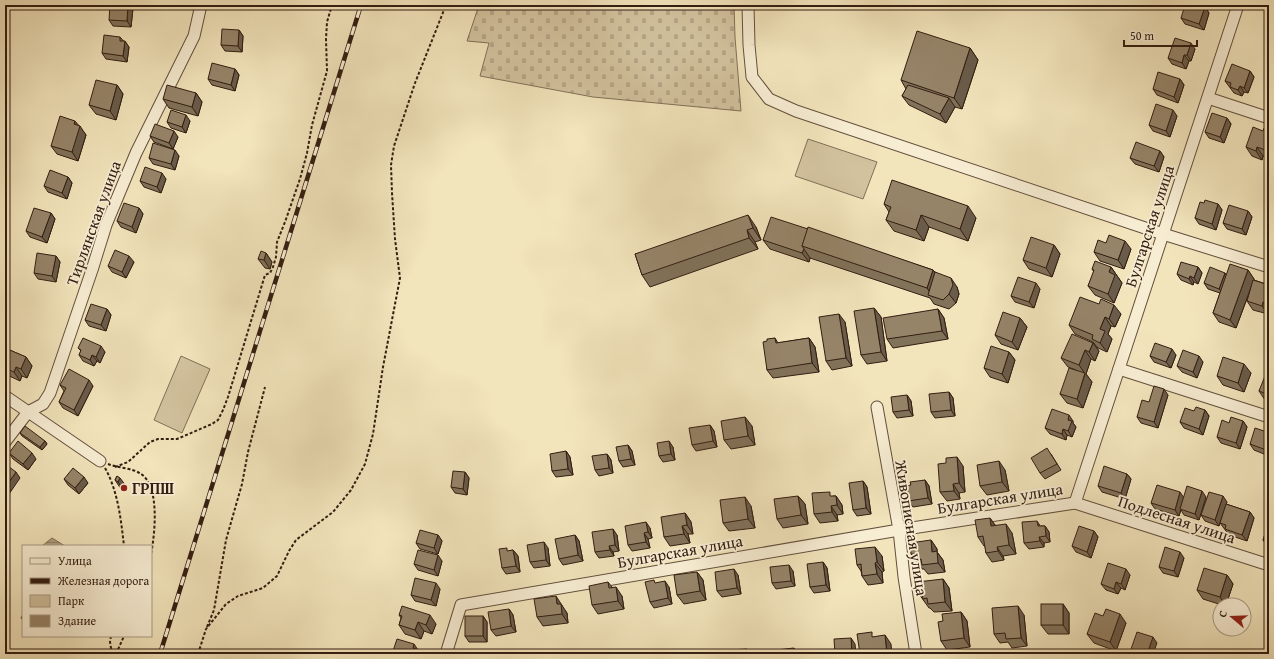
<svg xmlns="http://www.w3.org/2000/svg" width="1274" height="659" font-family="'Gentium Book Plus',serif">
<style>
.cemetery{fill:url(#cemetery-stones);stroke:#827058}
.green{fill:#d2c29e;stroke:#827058}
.water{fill:url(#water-rules);stroke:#7f6c54}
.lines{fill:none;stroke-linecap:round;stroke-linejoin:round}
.street-casing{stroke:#634f3c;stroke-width:13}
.path{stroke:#331d11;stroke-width:2;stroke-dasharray:3 2;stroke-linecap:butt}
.street{stroke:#f7edd3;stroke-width:11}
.rail-casing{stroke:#331d11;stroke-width:4.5}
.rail{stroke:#f7edd3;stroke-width:3;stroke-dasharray:9;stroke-linecap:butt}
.wall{fill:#81725a;stroke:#331d11}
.shaded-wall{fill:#695c4a;stroke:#331d11}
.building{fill:#968469;stroke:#331d11}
.poi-dot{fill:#8f2418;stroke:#f7edd3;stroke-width:1.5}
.labels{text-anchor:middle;stroke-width:3.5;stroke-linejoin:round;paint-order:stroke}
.street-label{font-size:16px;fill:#331d11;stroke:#f7edd3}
.poi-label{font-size:16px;font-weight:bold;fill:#331d11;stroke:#f7edd3;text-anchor:start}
</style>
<defs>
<pattern id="cemetery-stones" width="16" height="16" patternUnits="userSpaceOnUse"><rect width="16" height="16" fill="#d2c29e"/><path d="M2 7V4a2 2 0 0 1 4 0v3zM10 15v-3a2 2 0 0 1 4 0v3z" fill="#b5a687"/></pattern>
<pattern id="water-rules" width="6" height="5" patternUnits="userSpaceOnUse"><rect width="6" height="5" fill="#b1a081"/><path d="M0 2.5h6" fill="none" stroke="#918268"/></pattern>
</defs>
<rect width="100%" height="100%" fill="#f2e4bb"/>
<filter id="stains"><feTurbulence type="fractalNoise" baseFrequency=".005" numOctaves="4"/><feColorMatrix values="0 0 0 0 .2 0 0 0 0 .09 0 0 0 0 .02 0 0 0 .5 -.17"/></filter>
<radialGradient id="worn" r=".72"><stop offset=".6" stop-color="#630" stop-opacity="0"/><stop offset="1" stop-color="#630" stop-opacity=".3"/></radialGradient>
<!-- cemetery -->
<path class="cemetery" d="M479,5H734L735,37L741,111L593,97L480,76L489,43L467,41Z"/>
<!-- green -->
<g class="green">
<path d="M808,139L877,162L863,199L795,176Z"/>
<path d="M181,356L210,369L182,433L154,420Z"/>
</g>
<!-- water -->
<path class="water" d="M52,538L65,546H42Z"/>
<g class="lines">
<!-- street casing -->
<g class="street-casing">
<g id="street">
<path d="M748,5L749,45L752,77L769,99L796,111L1163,234L1269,267"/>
<path d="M1208,98L1269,118"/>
<path d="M1119,369L1269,417"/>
<path d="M5,396L100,461"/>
<path d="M877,407L899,530L904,577L916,654"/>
<path d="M5,442L28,412L43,404L50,393L92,270L106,225L136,153L194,36L201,5"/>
<path d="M1075,503L1238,5"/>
<path d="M446,654L461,605L899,530L1075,503L1269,565"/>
</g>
</g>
<!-- path -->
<g class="path">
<path d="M108,464C118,468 133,468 141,474C160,486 155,534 151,554"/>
<path d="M115,467L128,462L150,442L158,439H177L212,424L218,420L223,410L228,397L265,275L270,273L273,267L276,257L277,242L285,222L300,179L307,153L312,125L327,71L326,39L327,22L332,5"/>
<path d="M105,468C118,491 121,520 124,546"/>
<path d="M207,627L214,610L226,540L242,484L248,452L265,387"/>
<path d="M111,636L110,642L112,654"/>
<path d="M116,654L124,636"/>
<path d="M198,654L206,629L226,604L238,596L263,588L277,576L289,551L296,540L333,512L351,490L365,464L373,434L383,367L400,278L395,239L392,193L391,165L394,146L415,83L446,5"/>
</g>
<!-- street -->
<use href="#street" class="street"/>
<!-- rail casing -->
<g class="rail-casing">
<path id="rail" d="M160,654L361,5"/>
</g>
<!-- rail -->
<use href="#rail" class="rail"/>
</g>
<!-- wall -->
<g class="wall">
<path d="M1257,5H1269V9Z"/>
<path d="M1205,7L1209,13L1204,30L1185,24L1181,18Z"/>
<path d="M133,8L131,27L113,26L109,20Z"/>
<path d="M239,30L243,36L242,52L225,51L221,45Z"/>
<path d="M120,37L129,47L127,62L106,59L102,53Z"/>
<path d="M970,48L978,60L962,109L955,107L946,123L909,105L902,96L906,89L901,80Z"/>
<path d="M1195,49L1191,61H1189L1186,69L1172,64L1168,58Z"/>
<path d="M235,69L239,75L235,91L212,85L208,79Z"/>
<path d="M1250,71L1254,77L1248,93L1244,92L1242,96L1234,93L1225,81Z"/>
<path d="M1180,79L1184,85L1178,103L1157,95L1153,89Z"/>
<path d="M117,85L123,94L116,120L96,114L89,105Z"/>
<path d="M196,93L202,102L198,116L169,108L163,99Z"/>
<path d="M1177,116L1170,137L1153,131L1149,125Z"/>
<path d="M1227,118L1231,124L1224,143L1209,138L1205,132Z"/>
<path d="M190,121L186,133L171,128L167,122Z"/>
<path d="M79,126L86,135L78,161L57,154L51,146Z"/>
<path d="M1269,129V158L1263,156L1262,160L1252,156L1246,147L1263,131Z"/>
<path d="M150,136L178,137L173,149L154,142Z"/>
<path d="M1160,151L1164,157L1159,172L1135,164L1130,158Z"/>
<path d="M179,156L175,170L153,164L149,158Z"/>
<path d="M68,177L72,183L67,199L48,192L44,186Z"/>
<path d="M166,179L161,193L144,187L140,181Z"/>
<path d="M1204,203L1218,204L1222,210L1216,230L1199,224L1195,218Z"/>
<path d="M884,204L976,218L968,241L929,227L924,241L894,231L886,220L889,212Z"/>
<path d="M139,208L143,214L136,233L121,227L117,221Z"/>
<path d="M1248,211L1252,217L1246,235L1227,229L1223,223Z"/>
<path d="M51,213L55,219L47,243L30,237L26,231Z"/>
<path d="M756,227L761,240L755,242L758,249L650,287L642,275L635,254Z"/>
<path d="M808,229L933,270L935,272L957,287L959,294L956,303L949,309L934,304L930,298L810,258L809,262L770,249L763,240Z"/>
<path d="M1106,243L1131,249L1124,269L1100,261L1094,252Z"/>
<path d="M1054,245L1060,254L1052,277L1029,269L1023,260Z"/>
<path d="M266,253L272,262L270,269L265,268L258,259Z"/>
<path d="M56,256L60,262L56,282L38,279L34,273Z"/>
<path d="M134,262L126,278L112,272L108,266Z"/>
<path d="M1111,267L1122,283L1114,303L1095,295L1088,286L1094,272L1092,269Z"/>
<path d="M1198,267L1202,273L1198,284L1194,282L1193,285L1181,280L1177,274Z"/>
<path d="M1248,270L1254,279V280L1269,285V312L1268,314L1253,310L1247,301L1251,288L1236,328L1219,322L1213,313L1220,293L1208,289L1204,283L1225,273L1226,275Z"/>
<path d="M1040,289L1034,308L1015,302L1011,296Z"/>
<path d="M874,308L881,317L887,361L867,364L861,355Z"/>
<path d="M107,309L111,315L106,331L89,326L85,320Z"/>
<path d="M938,309L944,318L948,339L893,348L887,339Z"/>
<path d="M1121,314L1115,327L1111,326L1108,334L1112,339L1107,352L1098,348L1093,342L1075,334L1069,325Z"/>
<path d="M1020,318L1027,327L1018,350L1001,344L995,335Z"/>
<path d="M845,322L852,366L832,370L826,361Z"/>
<path d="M775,338L778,343L809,338L815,347L819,372L773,378L767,370V341Z"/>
<path d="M1093,343L1099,351L1095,361L1091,359L1086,374L1092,382L1083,408L1067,403L1060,394L1076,370L1068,367L1061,358Z"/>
<path d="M5,348L26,357L32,366L27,378L22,376L20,381L5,374Z"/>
<path d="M78,348L105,352L100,363L97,361L94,366L83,361L79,355L81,351Z"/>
<path d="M1009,352L1015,360L1008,383L990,377L984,368Z"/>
<path d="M1176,355L1171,368L1154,362L1150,356Z"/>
<path d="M1203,362L1197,378L1182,372L1177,366Z"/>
<path d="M1269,372V401L1265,400L1259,391Z"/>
<path d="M1251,373L1244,392L1223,385L1217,376Z"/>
<path d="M60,385L93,386L78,416L63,408L59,402L64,391Z"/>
<path d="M949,392L953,398L955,416L935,418L931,412Z"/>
<path d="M907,395L911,401L913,416L897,418L893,412Z"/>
<path d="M1168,395L1158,428L1141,423L1137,417L1149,402Z"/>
<path d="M1205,410L1209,416L1203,435L1184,428L1180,422L1194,411Z"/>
<path d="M1073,421V423L1076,427L1072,437L1067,435L1066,440L1050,434L1045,428Z"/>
<path d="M1243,421L1247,427L1240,449L1221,443L1217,437L1229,423Z"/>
<path d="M710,425L714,431L717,447L696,451L692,445Z"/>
<path d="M752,426L755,445L731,449L724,440Z"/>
<path d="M1269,428V456L1254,450L1250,444L1267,432Z"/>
<path d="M20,433L45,441L47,444L42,450L22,436Z"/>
<path d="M628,445L632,451L635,465L623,467L619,461Z"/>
<path d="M673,447L675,460L663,462L659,456Z"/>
<path d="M566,451L570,457L573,475L556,477L552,471Z"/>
<path d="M9,453L36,459L28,470L13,459Z"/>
<path d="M607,454L611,460L613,473L599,476L595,470Z"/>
<path d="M1051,454L1061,470L1045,479L1040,473Z"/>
<path d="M963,466L965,492L959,493L960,499L947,501L940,492Z"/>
<path d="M1005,470L1009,491L987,495L980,486Z"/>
<path d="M465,472L469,478L467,495L455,493L451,487Z"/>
<path d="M1127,474L1131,479L1125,499L1102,492L1098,486Z"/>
<path d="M117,476L126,486L124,491L121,489L115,480Z"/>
<path d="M64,479L88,483L79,494L68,485Z"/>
<path d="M925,480L929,486L932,504L913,507L908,501L911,485Z"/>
<path d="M863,481L867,487L871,514L857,516L853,510Z"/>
<path d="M798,496L805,504L808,524L783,528L777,519Z"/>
<path d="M833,496H836L842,505L843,514L837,515L838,521L820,523L814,514Z"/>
<path d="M1206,497L1199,520L1184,515L1181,510L1179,516L1155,509L1151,503Z"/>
<path d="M1227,502L1226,504L1250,512L1254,518L1247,541L1229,535L1220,523L1219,526L1205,521L1201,515Z"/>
<path d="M751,506L755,528L729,531L723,523Z"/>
<path d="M685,513L691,522L693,534H688L690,543L670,546L664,537Z"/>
<path d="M990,518L995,525L1012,533L1016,554L1003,556L1004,560L992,562L986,553L985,546H984L978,537Z"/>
<path d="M1269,522V547L1267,546L1263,540Z"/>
<path d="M1041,526H1045L1049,532L1050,542L1044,543V547L1029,549L1024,543Z"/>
<path d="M650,528L652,538L648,539L650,548L632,551L628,545Z"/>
<path d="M1094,531L1098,537L1091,558L1076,552L1072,546Z"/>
<path d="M438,535L442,541L438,554L420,549L416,543Z"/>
<path d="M575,535L579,541L583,561L563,565L559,559Z"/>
<path d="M617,535L619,551L613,552L614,556L599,558L595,552Z"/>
<path d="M931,540L937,549V552L943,560L945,572L928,574L924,569H922L911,554Z"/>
<path d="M548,548L550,566L534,568L530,562Z"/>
<path d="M513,550L518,556L520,572L506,574L502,568L509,551Z"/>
<path d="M882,556L884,571L882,572L883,583L868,585L862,576L861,571L857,565Z"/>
<path d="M1184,558L1178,577L1163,573L1159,567Z"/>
<path d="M442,561L438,576L418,570L414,564Z"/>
<path d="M823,562L827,568L830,591L814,593L810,587Z"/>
<path d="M793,571L795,586L776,589L772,583Z"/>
<path d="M697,572L703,580L706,600L684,604L677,595Z"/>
<path d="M738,575L741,594L722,597L717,591Z"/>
<path d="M1130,575L1125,590L1121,588L1118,594L1106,590L1101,584Z"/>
<path d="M1227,575L1233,584L1226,605H1222L1203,599L1197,590Z"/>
<path d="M943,579L949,588L952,611L934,612L930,608H929L919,594Z"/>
<path d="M608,582L612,587L622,596L624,609L598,614L592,605Z"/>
<path d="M669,587L672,604L654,608L650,602Z"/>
<path d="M440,589L436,606L415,601L411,595Z"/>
<path d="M1063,604L1069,613V634H1048L1041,625Z"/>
<path d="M562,605V607L567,613L568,623L543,626L537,617Z"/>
<path d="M509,609L513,615L516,632L496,636L491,630Z"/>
<path d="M961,612L967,621L970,647L947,650L941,641L943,621Z"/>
<path d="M399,615L436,624L432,634L424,631L421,639L405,634L399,625L401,618Z"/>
<path d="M1024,615L1027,646L1012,648L1008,642L1000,643L994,634Z"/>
<path d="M483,616L487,622V642H469L465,636Z"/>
<path d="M1126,623L1116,651L1094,643L1087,634Z"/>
</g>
<!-- shaded-wall -->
<g class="shaded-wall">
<path d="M128,5H130L133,8L131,27L127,21Z"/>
<path d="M1205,7L1209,13L1204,30L1199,24Z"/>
<path d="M239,30L243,36L242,52L238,46Z"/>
<path d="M125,41L129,47L127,62L123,56Z"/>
<path d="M1191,43L1195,49L1191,61L1187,55Z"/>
<path d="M970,48L978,60L962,109L954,98Z"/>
<path d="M1184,55L1189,61L1186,69L1182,63Z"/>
<path d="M235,69L239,75L235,91L231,85Z"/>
<path d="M1250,71L1254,77L1248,93L1244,88Z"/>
<path d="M1180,79L1184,85L1178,103L1174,97Z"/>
<path d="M117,85L123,94L116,120L110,111Z"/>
<path d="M1240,86L1244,92L1242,96L1238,90Z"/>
<path d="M196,93L202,102L198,116L192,107Z"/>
<path d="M949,98L955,107L946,123L940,114Z"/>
<path d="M1173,110L1177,116L1170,137L1166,131Z"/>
<path d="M186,115L190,121L186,133L182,127Z"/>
<path d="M1227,118L1231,124L1224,143L1220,137Z"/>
<path d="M75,121L80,127V126L86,135L78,161L72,152L74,124Z"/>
<path d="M174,131L178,137L173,149L169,143Z"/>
<path d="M1257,147L1263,156L1262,160L1256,151Z"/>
<path d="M175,150L179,156L175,170L171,164Z"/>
<path d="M1160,151L1164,157L1159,172L1154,166Z"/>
<path d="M162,173L166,179L161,193L157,187Z"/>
<path d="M68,177L72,183L67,199L62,193Z"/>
<path d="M1218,204L1222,210L1216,230L1212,224Z"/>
<path d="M968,206L976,218L968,241L960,229Z"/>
<path d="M139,208L143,214L136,233L132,227Z"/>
<path d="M1248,211L1252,217L1246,235L1242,229Z"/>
<path d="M51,213L55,219L47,243L42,237Z"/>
<path d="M748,215L756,227L761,240L753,228Z"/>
<path d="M921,215L929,227L924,241L916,230Z"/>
<path d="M747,230L755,242L758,249L749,238Z"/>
<path d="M1125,241L1131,249L1124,269L1118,260Z"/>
<path d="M1054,245L1060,254L1052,277L1046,268Z"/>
<path d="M804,249L810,258L809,262L802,253Z"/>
<path d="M266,253L272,262L270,269L264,260Z"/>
<path d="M56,256L60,262L56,282L52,276Z"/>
<path d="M129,256L134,262L126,278L122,272Z"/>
<path d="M1111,267L1122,283L1114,303L1108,294L1109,272Z"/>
<path d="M1198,267L1202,273L1198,284L1194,278Z"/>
<path d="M933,270L942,281L933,297L927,288Z"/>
<path d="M1248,270L1254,279L1236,328L1230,320Z"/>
<path d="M1225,273L1229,279L1224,294L1219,289Z"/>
<path d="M1190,276L1194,282L1193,285L1189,279Z"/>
<path d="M951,278L957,287L959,294L956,303L949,294Z"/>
<path d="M1036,283L1040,289L1034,308L1029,302Z"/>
<path d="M1263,302L1269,310L1268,314L1262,306Z"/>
<path d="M1114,305L1121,314L1115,327L1109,319Z"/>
<path d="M874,308L881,317L887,361L881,352Z"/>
<path d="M107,309L111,315L106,331L101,325Z"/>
<path d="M938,309L944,318L948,339L942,331Z"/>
<path d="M839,314L845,322L852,366L846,358Z"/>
<path d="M1105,317L1111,326L1108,334L1112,339L1107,352L1100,343V329Z"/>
<path d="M1020,318L1027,327L1018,350L1012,342Z"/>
<path d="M809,338L815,347L819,372L812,363Z"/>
<path d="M1093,343L1099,351L1095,361L1089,352Z"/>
<path d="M101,346L105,352L100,363L96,357Z"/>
<path d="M1172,349L1176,355L1171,368L1166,362Z"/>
<path d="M1085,350L1091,359L1086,374L1092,382L1083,408L1077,399L1085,374L1079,365Z"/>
<path d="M1009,352L1015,360L1008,383L1002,374Z"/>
<path d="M92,355L97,361L94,366L90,360Z"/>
<path d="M1199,356L1203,362L1197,378L1193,372Z"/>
<path d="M26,357L32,366L27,378L21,369Z"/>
<path d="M1244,364L1251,373L1244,392L1238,383Z"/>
<path d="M16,367L22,376L20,381L14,372Z"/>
<path d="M89,380L93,386L78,416L74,410Z"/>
<path d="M1164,389L1168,395L1158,428L1154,422Z"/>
<path d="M949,392L953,398L955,416L951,410Z"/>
<path d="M907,395L911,401L913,416L909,410Z"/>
<path d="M1205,410L1209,416L1203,435L1199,429Z"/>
<path d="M1069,415L1073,421V423L1076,427L1072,437L1068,431V420Z"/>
<path d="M745,417L752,426L755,445L748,436Z"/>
<path d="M1243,421L1247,427L1240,449L1236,443Z"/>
<path d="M710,425L714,431L717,447L713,441Z"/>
<path d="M1063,429L1067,435L1066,440L1062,434Z"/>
<path d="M45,441L47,444L42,450L40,447Z"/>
<path d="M669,441L673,447L675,460L671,454Z"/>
<path d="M628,445L632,451L635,465L631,459Z"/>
<path d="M566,451L570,457L573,475L568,469Z"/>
<path d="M32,453L36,459L28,470L23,464Z"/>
<path d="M607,454L611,460L613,473L609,468Z"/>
<path d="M957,457L963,466L965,492L959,483Z"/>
<path d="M999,461L1005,470L1009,491L1002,482Z"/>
<path d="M16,472L20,478L7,497L5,493V488Z"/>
<path d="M465,472L469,478L467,495L463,489Z"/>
<path d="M1127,474L1131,479L1125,499L1121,493Z"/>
<path d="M84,477L88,483L79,494L75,488Z"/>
<path d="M120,478L126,486L124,491L118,482Z"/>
<path d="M925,480L929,486L932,504L928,498Z"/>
<path d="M863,481L867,487L871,514L866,508Z"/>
<path d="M953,484L959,493L960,499L954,491Z"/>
<path d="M1202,491L1206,497L1199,520L1195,514Z"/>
<path d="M1180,492L1184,498L1179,516L1175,510Z"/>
<path d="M798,496L805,504L808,524L801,515Z"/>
<path d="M836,496L842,505L843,514L837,505Z"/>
<path d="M1223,496L1227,502L1219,526L1215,520Z"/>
<path d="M745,497L751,506L755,528L748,519Z"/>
<path d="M831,506L837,515L838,521L832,512Z"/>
<path d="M1250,512L1254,518L1247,541L1242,535Z"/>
<path d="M685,513L691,522L693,534L687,525Z"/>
<path d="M990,518L996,527L991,526Z"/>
<path d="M1037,521L1041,527L1038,526Z"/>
<path d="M646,522L650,528L652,538L648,532Z"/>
<path d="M1006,524L1012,533L1016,554L1009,545Z"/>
<path d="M682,526L688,534L690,543L684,534Z"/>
<path d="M1045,526L1049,532L1050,542L1046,536Z"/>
<path d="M613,529L617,535L619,551L615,545Z"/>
<path d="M1094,531L1098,537L1091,558L1087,552Z"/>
<path d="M644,533L648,539L650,548L646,542Z"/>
<path d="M438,535L442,541L438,554L434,548Z"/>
<path d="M575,535L579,541L583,561L578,555Z"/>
<path d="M1039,537L1044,543V547L1040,541Z"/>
<path d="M931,540L937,549V552L943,560L945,572L938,563L932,552Z"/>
<path d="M544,542L548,548L550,566L546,560Z"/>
<path d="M609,546L613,552L614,556L610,550Z"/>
<path d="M875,547L882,556L884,571L877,562Z"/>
<path d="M997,547L1003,556L1004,560L998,551Z"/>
<path d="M513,550L518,556L520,572L516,566Z"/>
<path d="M1180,552L1184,558L1178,577L1174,571Z"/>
<path d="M438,555L442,561L438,576L434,570Z"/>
<path d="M823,562L827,568L830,591L826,585Z"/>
<path d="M875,563L882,572L883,583L877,574Z"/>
<path d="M789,565L793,571L795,586L791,581Z"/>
<path d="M734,569L738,575L741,594L737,588Z"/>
<path d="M1126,569L1130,575L1125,590L1121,584Z"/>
<path d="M697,572L703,580L706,600L700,591Z"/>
<path d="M1227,575L1233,584L1226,605H1225L1220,597Z"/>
<path d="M943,579L949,588L952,611L945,602Z"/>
<path d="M665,581L669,587L672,604L668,598Z"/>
<path d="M1116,582L1121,588L1118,594L1114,589Z"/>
<path d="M436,583L440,589L436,606L431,600Z"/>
<path d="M616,587L622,596L624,609L618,601Z"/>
<path d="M556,596L567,613L568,623L562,614L557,604Z"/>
<path d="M1063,604L1069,613V634L1063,625Z"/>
<path d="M1018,606L1024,615L1027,646L1021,638Z"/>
<path d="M509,609L513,615L516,632L511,626Z"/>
<path d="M961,612L967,621L970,647L964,638Z"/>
<path d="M1120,614L1126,623L1116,651L1110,642Z"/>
<path d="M430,615L436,624L432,634L426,625Z"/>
<path d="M483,616L487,622V642L483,636Z"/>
<path d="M418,622L424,631L421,639L415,630Z"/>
<path d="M885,635L891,644L892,654H887Z"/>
<path d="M1153,637L1157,643L1153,654H1147Z"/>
<path d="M851,638L855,644L856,654H852Z"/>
<path d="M414,644L418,650L421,654H417L413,648Z"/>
<path d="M794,648L798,654H795Z"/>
<path d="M747,649L751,654H747Z"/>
</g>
<!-- building -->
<g class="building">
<path d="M110,5H128L127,21L109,20Z"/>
<path d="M1185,5H1197L1205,7L1199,24L1181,18Z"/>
<path d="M222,29L239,30L238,46L221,45Z"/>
<path d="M917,31L970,48L954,98L901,80Z"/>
<path d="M104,35L120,37V41H125L123,56L102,53Z"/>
<path d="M1175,38L1191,43L1187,55H1184L1182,63L1168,58Z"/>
<path d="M212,63L235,69L231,85L208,79Z"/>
<path d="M1232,64L1250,71L1244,88L1240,86L1238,90L1230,87L1231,83L1225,81Z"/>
<path d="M1158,72L1180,79L1174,97L1153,89Z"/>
<path d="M96,80L117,85L110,111L89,105Z"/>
<path d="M167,85L196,93L192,107L163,99Z"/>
<path d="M908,85L949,98L940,114L902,96Z"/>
<path d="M1269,86V96L1266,95Z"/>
<path d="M1156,104L1173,110L1166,131L1149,125Z"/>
<path d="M171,110L186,115L182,127L167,122Z"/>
<path d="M1212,113L1227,118L1220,137L1205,132Z"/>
<path d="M60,116L75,121L74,124L80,126L72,152L51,146Z"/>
<path d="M155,124L174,131L169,143L150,136Z"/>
<path d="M1253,127L1263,131L1264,128L1269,129V147L1268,151L1257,147L1256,151L1246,147Z"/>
<path d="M1136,142L1160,151L1154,166L1130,158Z"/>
<path d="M153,143L175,150L171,164L149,158Z"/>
<path d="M145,167L162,173L157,187L140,181Z"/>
<path d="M50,170L68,177L62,193L44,186Z"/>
<path d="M892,180L968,206L960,229L921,215L916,230L886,220L891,207L884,204Z"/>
<path d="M1205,200L1218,204L1212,224L1195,218L1200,202L1204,203Z"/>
<path d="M124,203L139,208L132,227L117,221Z"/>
<path d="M1229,205L1248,211L1242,229L1223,223Z"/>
<path d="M34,208L51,213L42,237L26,231Z"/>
<path d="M748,215L753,228L747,230L749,238L642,275L635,254Z"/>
<path d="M771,217L808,229L802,246L804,249L802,253L763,240Z"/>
<path d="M808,227L933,270L927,288L802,246Z"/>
<path d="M1109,235L1125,241L1118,260L1094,252L1098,240L1106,243Z"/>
<path d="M1031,237L1054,245L1046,268L1023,260Z"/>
<path d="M115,250L129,256L122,272L108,266Z"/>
<path d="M261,251L266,253L264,260L258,259Z"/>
<path d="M37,253L56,256L52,276L34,273Z"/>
<path d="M1095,261L1111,267L1109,272L1115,275L1108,294L1088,286L1094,270L1092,269Z"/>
<path d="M1181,262L1198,267L1194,278L1190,276L1189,279L1177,274Z"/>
<path d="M1230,264L1248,270L1230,320L1213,313Z"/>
<path d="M1210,267L1225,273L1219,289L1204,283Z"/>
<path d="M935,272L951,278L953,285L949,294L943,300L928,295Z"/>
<path d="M1018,277L1036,283L1029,302L1011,296Z"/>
<path d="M1253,280L1269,285V304L1263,302L1262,306L1247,301Z"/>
<path d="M1080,297L1099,304L1101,299L1114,305L1109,319L1105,317L1100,329L1105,331L1100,343L1092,339L1093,335L1069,325Z"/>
<path d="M91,304L107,309L101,325L85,320Z"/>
<path d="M874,308L881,352L861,355L854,311Z"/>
<path d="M938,309L942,331L887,339L883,318Z"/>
<path d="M1003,312L1020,318L1012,342L995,335Z"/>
<path d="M839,314L846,358L826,361L819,317Z"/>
<path d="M1072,334L1093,343L1089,352L1085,350L1079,365L1061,358Z"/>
<path d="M83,338L101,346L96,357L92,355L90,360L79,355L81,350L78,348Z"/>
<path d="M775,338L776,343L809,338L812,363L767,370L763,342L767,341V339Z"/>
<path d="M1155,343L1172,349L1166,362L1150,356Z"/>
<path d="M991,346L1009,352L1002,374L984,368Z"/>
<path d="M5,348L26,357L21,369L16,367L14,372L5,368Z"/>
<path d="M1183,350L1199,356L1193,372L1177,366Z"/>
<path d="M1223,357L1244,364L1238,383L1217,376Z"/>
<path d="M1069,368L1085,373L1077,399L1060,394Z"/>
<path d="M69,369L89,380L74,410L59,402L66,388L60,385Z"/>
<path d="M1267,371L1269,372V395L1259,391Z"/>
<path d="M1154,386L1164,389L1154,422L1137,417L1142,400L1149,402Z"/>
<path d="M949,392L951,410L931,412L929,394Z"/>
<path d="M907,395L909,410L893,412L891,397Z"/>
<path d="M1196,407L1205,410L1199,429L1180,422L1185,408L1194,411Z"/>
<path d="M1052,409L1069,415L1068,420L1072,421L1068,431L1063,429L1062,434L1045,428Z"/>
<path d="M745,417L748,436L724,440L721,421Z"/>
<path d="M1231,417L1243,421L1236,443L1217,437L1222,420L1229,423Z"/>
<path d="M710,425L713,441L692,445L689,428Z"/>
<path d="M25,426L45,441L40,447L20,433Z"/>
<path d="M1255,428L1267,432L1268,428H1269V451L1250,444Z"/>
<path d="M18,441L32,453L23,464L9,453Z"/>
<path d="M669,441L671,454L659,456L657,443Z"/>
<path d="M628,445L631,459L619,461L616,447Z"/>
<path d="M1047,448L1057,464L1040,473L1031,458Z"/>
<path d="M566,451L568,469L552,471L550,454Z"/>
<path d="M607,454L609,468L595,470L592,456Z"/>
<path d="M957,457L959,483L953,484L954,491L940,492L938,464L946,463V458Z"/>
<path d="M999,461L1002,482L980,486L977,465Z"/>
<path d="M5,464L16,472L5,488Z"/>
<path d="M1104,466L1127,474L1121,493L1098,486Z"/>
<path d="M73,468L84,477L75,488L64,479Z"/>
<path d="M453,471L465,472L463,489L451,487Z"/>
<path d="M117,476L120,478L118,482L115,480Z"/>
<path d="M925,480L928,498L908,501L906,486L911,485L910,482Z"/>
<path d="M863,481L866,508L853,510L849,483Z"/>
<path d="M1157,485L1180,492L1175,510L1151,503Z"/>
<path d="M1187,486L1202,491L1195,514L1180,509Z"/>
<path d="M830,492V496H836L837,505L831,506L832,512L814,514L812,493Z"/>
<path d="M1209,492L1223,496L1215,520L1201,515Z"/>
<path d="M798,496L801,515L777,519L774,499Z"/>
<path d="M745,497L748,519L723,523L720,500Z"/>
<path d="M1226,504L1250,512L1242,535L1225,529L1226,525L1220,523Z"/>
<path d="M685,513L687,525L682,526L684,534L664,537L661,517Z"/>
<path d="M990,518L991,526L1006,524L1009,545L997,547L998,551L986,553L983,536L978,537L975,520Z"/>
<path d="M1037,521L1038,526H1045L1046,536L1039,537L1040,541L1024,543L1022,522Z"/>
<path d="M646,522L648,532L644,533L646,542L628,545L625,526Z"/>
<path d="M1269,522V542L1263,540Z"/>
<path d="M1079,526L1094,531L1087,552L1072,546Z"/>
<path d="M613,529L615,545L609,546L610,550L595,552L592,532Z"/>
<path d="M420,530L438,535L434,548L416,543Z"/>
<path d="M575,535L578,555L559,559L555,539Z"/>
<path d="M931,540L932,552L937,551L938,563L922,565L921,559L915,560V554H911L910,543Z"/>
<path d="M544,542L546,560L530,562L527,545Z"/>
<path d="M875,547L877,562L875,563L877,574L862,576L861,564L857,565L855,549Z"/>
<path d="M1165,547L1180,552L1174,571L1159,567Z"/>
<path d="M507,548V551L513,550L516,566L502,568L499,549Z"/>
<path d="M418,550L438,555L434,570L414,564Z"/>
<path d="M823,562L826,585L810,587L807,564Z"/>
<path d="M1108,563L1126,569L1121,584L1116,582L1114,589L1101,584Z"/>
<path d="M789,565L791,581L772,583L770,567Z"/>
<path d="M1204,568L1227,575L1220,597L1197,590Z"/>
<path d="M734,569L737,588L717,591L715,572Z"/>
<path d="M697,572L700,591L677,595L674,575Z"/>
<path d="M415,578L436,583L431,600L411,595Z"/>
<path d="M943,579L945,602L928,604L927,598L923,599L922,593L919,594L917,582Z"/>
<path d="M654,580L655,583L665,581L668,598L650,602L645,582Z"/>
<path d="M608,582L609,588L616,587L618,601L592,605L589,586Z"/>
<path d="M556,596L557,604H561L562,614L537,617L534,599Z"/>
<rect x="1041" y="604" width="22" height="21"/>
<path d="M402,606L430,615L426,625L418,622L415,630L399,625L402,616L399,615Z"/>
<path d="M1018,606L1021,638L1006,639L1005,633L994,634L992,608Z"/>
<path d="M509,609L511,626L491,630L488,612Z"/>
<path d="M1106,609L1120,614L1110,642L1087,634L1095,613L1103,616Z"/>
<path d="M961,612L964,638L941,641L938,622L943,621L942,614Z"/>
<path d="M23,614V620L21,618Z"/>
<rect x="465" y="616" width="18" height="20"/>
<path d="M872,632V637L885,635L887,654H860L857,634Z"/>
<path d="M1137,632L1153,637L1147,654H1136L1130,652Z"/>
<path d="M851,638L852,654H835L834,639Z"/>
<path d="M397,639L414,644L413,648L418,650L417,654H392Z"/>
<path d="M794,648L795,654H776V650Z"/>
<path d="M747,649V654H729V650Z"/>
</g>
<!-- markers -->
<circle class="poi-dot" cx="124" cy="488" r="4"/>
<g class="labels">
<!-- street labels -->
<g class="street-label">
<text transform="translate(93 223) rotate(-70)" y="6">Тирлянская улица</text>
<text transform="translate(1149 226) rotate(-72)" y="6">Булгарская улица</text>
<text transform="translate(1000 498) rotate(-9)" y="6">Булгарская улица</text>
<text transform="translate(1177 519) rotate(18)" y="6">Подлесная улица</text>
<text transform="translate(912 528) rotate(81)" y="6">Живописная улица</text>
<text transform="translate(680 551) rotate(-10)" y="6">Булгарская улица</text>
</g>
<!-- poi labels -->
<g class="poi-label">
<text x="132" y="494">ГРПШ</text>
</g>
</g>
<!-- margin -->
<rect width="1274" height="659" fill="none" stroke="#f2e4bb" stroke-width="20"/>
<rect x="6" y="6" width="1262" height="647" fill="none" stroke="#331d11" stroke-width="2"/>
<rect x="10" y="10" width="1254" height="639" fill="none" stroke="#331d11"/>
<!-- legend -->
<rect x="22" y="545" width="130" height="92" fill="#f7edd3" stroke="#a99a85"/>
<rect x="30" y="558" width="20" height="6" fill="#f7edd3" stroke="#a99a85"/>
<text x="58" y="565" font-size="12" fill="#331d11">Улица</text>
<rect x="30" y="578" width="20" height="6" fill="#331d11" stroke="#a99a85"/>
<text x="58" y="585" font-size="12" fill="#331d11">Железная дорога</text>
<rect x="30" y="595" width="20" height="12" fill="#d2c29e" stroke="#a99a85"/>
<text x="58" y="605" font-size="12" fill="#331d11">Парк</text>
<rect x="30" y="615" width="20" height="12" fill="#968469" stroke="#a99a85"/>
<text x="58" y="625" font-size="12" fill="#331d11">Здание</text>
<!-- north arrow -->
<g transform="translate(1232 617) rotate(289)"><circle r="19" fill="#f7edd3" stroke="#a99a85"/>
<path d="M0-3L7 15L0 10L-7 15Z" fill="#8f2418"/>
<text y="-6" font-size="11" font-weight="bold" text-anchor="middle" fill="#331d11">С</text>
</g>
<!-- scale -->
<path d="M1124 40v6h73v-6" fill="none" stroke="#331d11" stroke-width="2"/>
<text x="1130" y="40" font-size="12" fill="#331d11" stroke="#f7edd3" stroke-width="3" paint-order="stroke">50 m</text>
<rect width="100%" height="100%" filter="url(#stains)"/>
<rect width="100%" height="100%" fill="url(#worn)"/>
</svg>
